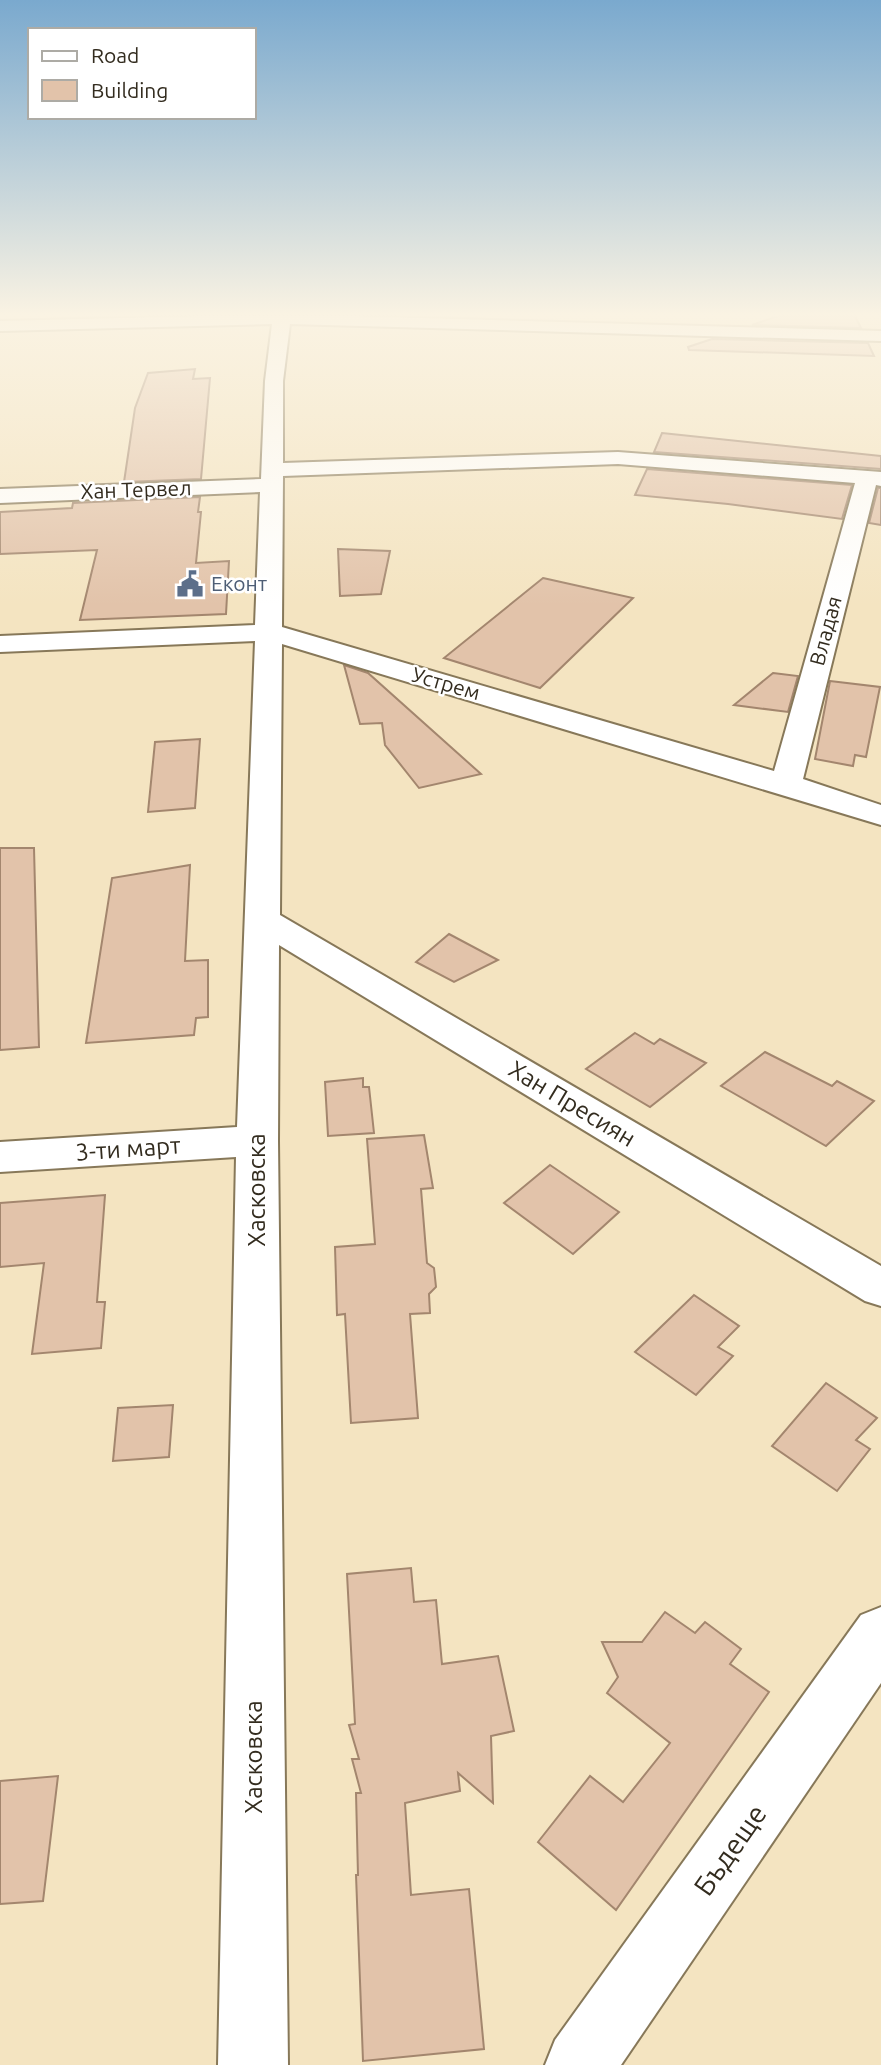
<svg xmlns="http://www.w3.org/2000/svg" width="881" height="2065" font-family="Ubuntu,sans-serif">
<style>
.building{fill:#e2c3aa;stroke:#a3866e;stroke-width:2}
.lines{fill:none;stroke-linecap:round;stroke-linejoin:round}
.minor-casing{stroke:#877859;stroke-width:4}
.minor{fill:#fff;fill-rule:evenodd}
.labels{text-anchor:middle;stroke-width:5;stroke-linejoin:round;paint-order:stroke}
.far-street-label{font-size:21px;fill:#332c1f;stroke:#fff}
.far-service-label{font-size:21px;fill:#4e5e75;stroke:#fff;text-anchor:start}
.street-label{font-size:24px;fill:#332c1f;stroke:#fff}
.near-street-label{font-size:28px;fill:#332c1f;stroke:#fff}
</style>
<rect width="100%" height="100%" fill="#f4e4c1"/>
<!-- building -->
<g class="building">
<path d="M778,316H855L861,328L752,325Z"/>
<path d="M712,339L868,343L874,356L689,350L688,347Z"/>
<path d="M195,369L193,379L210,378L201,479L124,482L135,408L148,373Z"/>
<path d="M662,433L881,456V469L654,452Z"/>
<path d="M647,469L852,485L842,519L728,504L635,495Z"/>
<path d="M878,488H881V525L869,523Z"/>
<path d="M200,497L198,512H201L196,563L229,561L226,614L80,620L97,550L0,554V512L72,508L73,503Z"/>
<path d="M338,549L390,551L381,594L340,596Z"/>
<path d="M543,578L633,598L540,688L444,658Z"/>
<path d="M344,665L368,673L481,774L419,788L385,745L382,723L360,724Z"/>
<path d="M773,673L798,676L788,712L734,705Z"/>
<path d="M830,681L880,687L866,757L855,755L853,766L815,759Z"/>
<path d="M200,739L195,808L148,812L155,742Z"/>
<path d="M0,848H34L39,1047L0,1050Z"/>
<path d="M190,865L185,961L208,960V1017L196,1018L194,1035L86,1043L112,878Z"/>
<path d="M449,934L498,960L454,982L416,962Z"/>
<path d="M635,1033L654,1044L660,1039L706,1063L650,1107L586,1069Z"/>
<path d="M765,1052L832,1086L837,1081L874,1101L826,1146L721,1086Z"/>
<path d="M363,1078V1087H369L374,1133L328,1136L325,1082Z"/>
<path d="M424,1135L433,1188L421,1189L427,1263L434,1268L436,1287L429,1294L430,1313L410,1314L418,1418L351,1423L345,1314L337,1315L335,1247L375,1244L367,1139Z"/>
<path d="M550,1165L619,1212L573,1254L504,1203Z"/>
<path d="M105,1195L97,1302H105L101,1348L32,1354L44,1263L0,1267V1203Z"/>
<path d="M694,1295L739,1326L718,1347L733,1356L696,1395L635,1352Z"/>
<path d="M826,1383L877,1418L856,1440L870,1449L837,1491L772,1446Z"/>
<path d="M173,1405L169,1457L113,1461L118,1408Z"/>
<path d="M411,1568L414,1602L436,1600L442,1664L498,1656L514,1731L491,1736L493,1803L458,1773L460,1791L405,1803L411,1895L469,1889L484,2049L363,2061L356,1875H358L356,1793H361L352,1759H359L349,1725L355,1724L347,1574Z"/>
<path d="M665,1612L695,1633L705,1622L741,1649L730,1664L769,1692L616,1910L538,1842L590,1776L623,1802L670,1743L607,1693L618,1677L602,1642H642Z"/>
<path d="M58,1776L43,1901L0,1904V1781Z"/>
</g>
<g class="lines">
<!-- minor casing -->
<g class="minor-casing">
<g id="minor">
<path d="M198,316H354L881,331V341L290,324L283,381V463L618,452L881,472V486L876,485L803,779L881,805V825L282,644L280,915L881,1266V1306L865,1301L279,945L278,1141L288,2065H218L236,1157L0,1172V1142L237,1127L255,641L0,652V636L255,625L260,492L0,503V489L261,479L265,381L272,324L0,331V321ZM618,464L855,483L774,771L282,627L283,476Z"/>
<path d="M881,1607V1683L621,2065H545L555,2040L861,1615Z"/>
</g>
</g>
<!-- minor -->
<use href="#minor" class="minor"/>
</g>
<!-- sky -->
<linearGradient id="sky" x2="0" y2="1"><stop stop-color="#7aa9ce"/><stop offset="0.52" stop-color="#faf3e3"/><stop offset="1" stop-color="#faf3e3" stop-opacity="0"/></linearGradient>
<rect width="881" height="605" fill="url(#sky)"/>
<!-- icons -->
<defs>
<g id="civic-bare" transform="scale(2.1)"><path d="M-.6-6.5H3V-4.5H.6V-3L4-1V1h2V6H-6V1h2V-1L-.6-3ZM-1.2 2.5V6h2.4V2.5Z" fill="#5c6f8a" stroke="#fff" stroke-width="2.5" paint-order="stroke"/></g>
</defs>
<g fill-rule="evenodd">
<use href="#civic-bare" x="190" y="584"/>
</g>
<g class="labels">
<!-- far-street labels -->
<g class="far-street-label">
<text transform="translate(136 490) rotate(-2)" y="7">Хан Тервел</text>
<text transform="translate(826 631) rotate(-75)" y="7">Владая</text>
<text transform="translate(446 684) rotate(16)" y="7">Устрем</text>
</g>
<!-- far-service labels -->
<g class="far-service-label">
<text x="211" y="591">Еконт</text>
</g>
<!-- street labels -->
<g class="street-label">
<text transform="translate(572 1104) rotate(31)" y="8">Хан Пресиян</text>
<text transform="translate(128 1149) rotate(-4)" y="8">3-ти март</text>
<text transform="translate(257 1190) rotate(-90)" y="8">Хасковска</text>
<text transform="translate(254 1757) rotate(-90)" y="8">Хасковска</text>
</g>
<!-- near-street labels -->
<g class="near-street-label">
<text transform="translate(730 1850) rotate(-55)" y="10">Бъдеще</text>
</g>
</g>
<!-- legend -->
<rect x="28" y="28" width="228" height="91" fill="#ffffff" stroke="#adaba5" stroke-width="2"/>
<rect x="42" y="51" width="35" height="10" fill="#ffffff" stroke="#adaba5" stroke-width="2"/>
<text x="91" y="63" font-size="21" fill="#332c1f">Road</text>
<rect x="42" y="80" width="35" height="21" fill="#e2c3aa" stroke="#adaba5" stroke-width="2"/>
<text x="91" y="98" font-size="21" fill="#332c1f">Building</text>
</svg>
